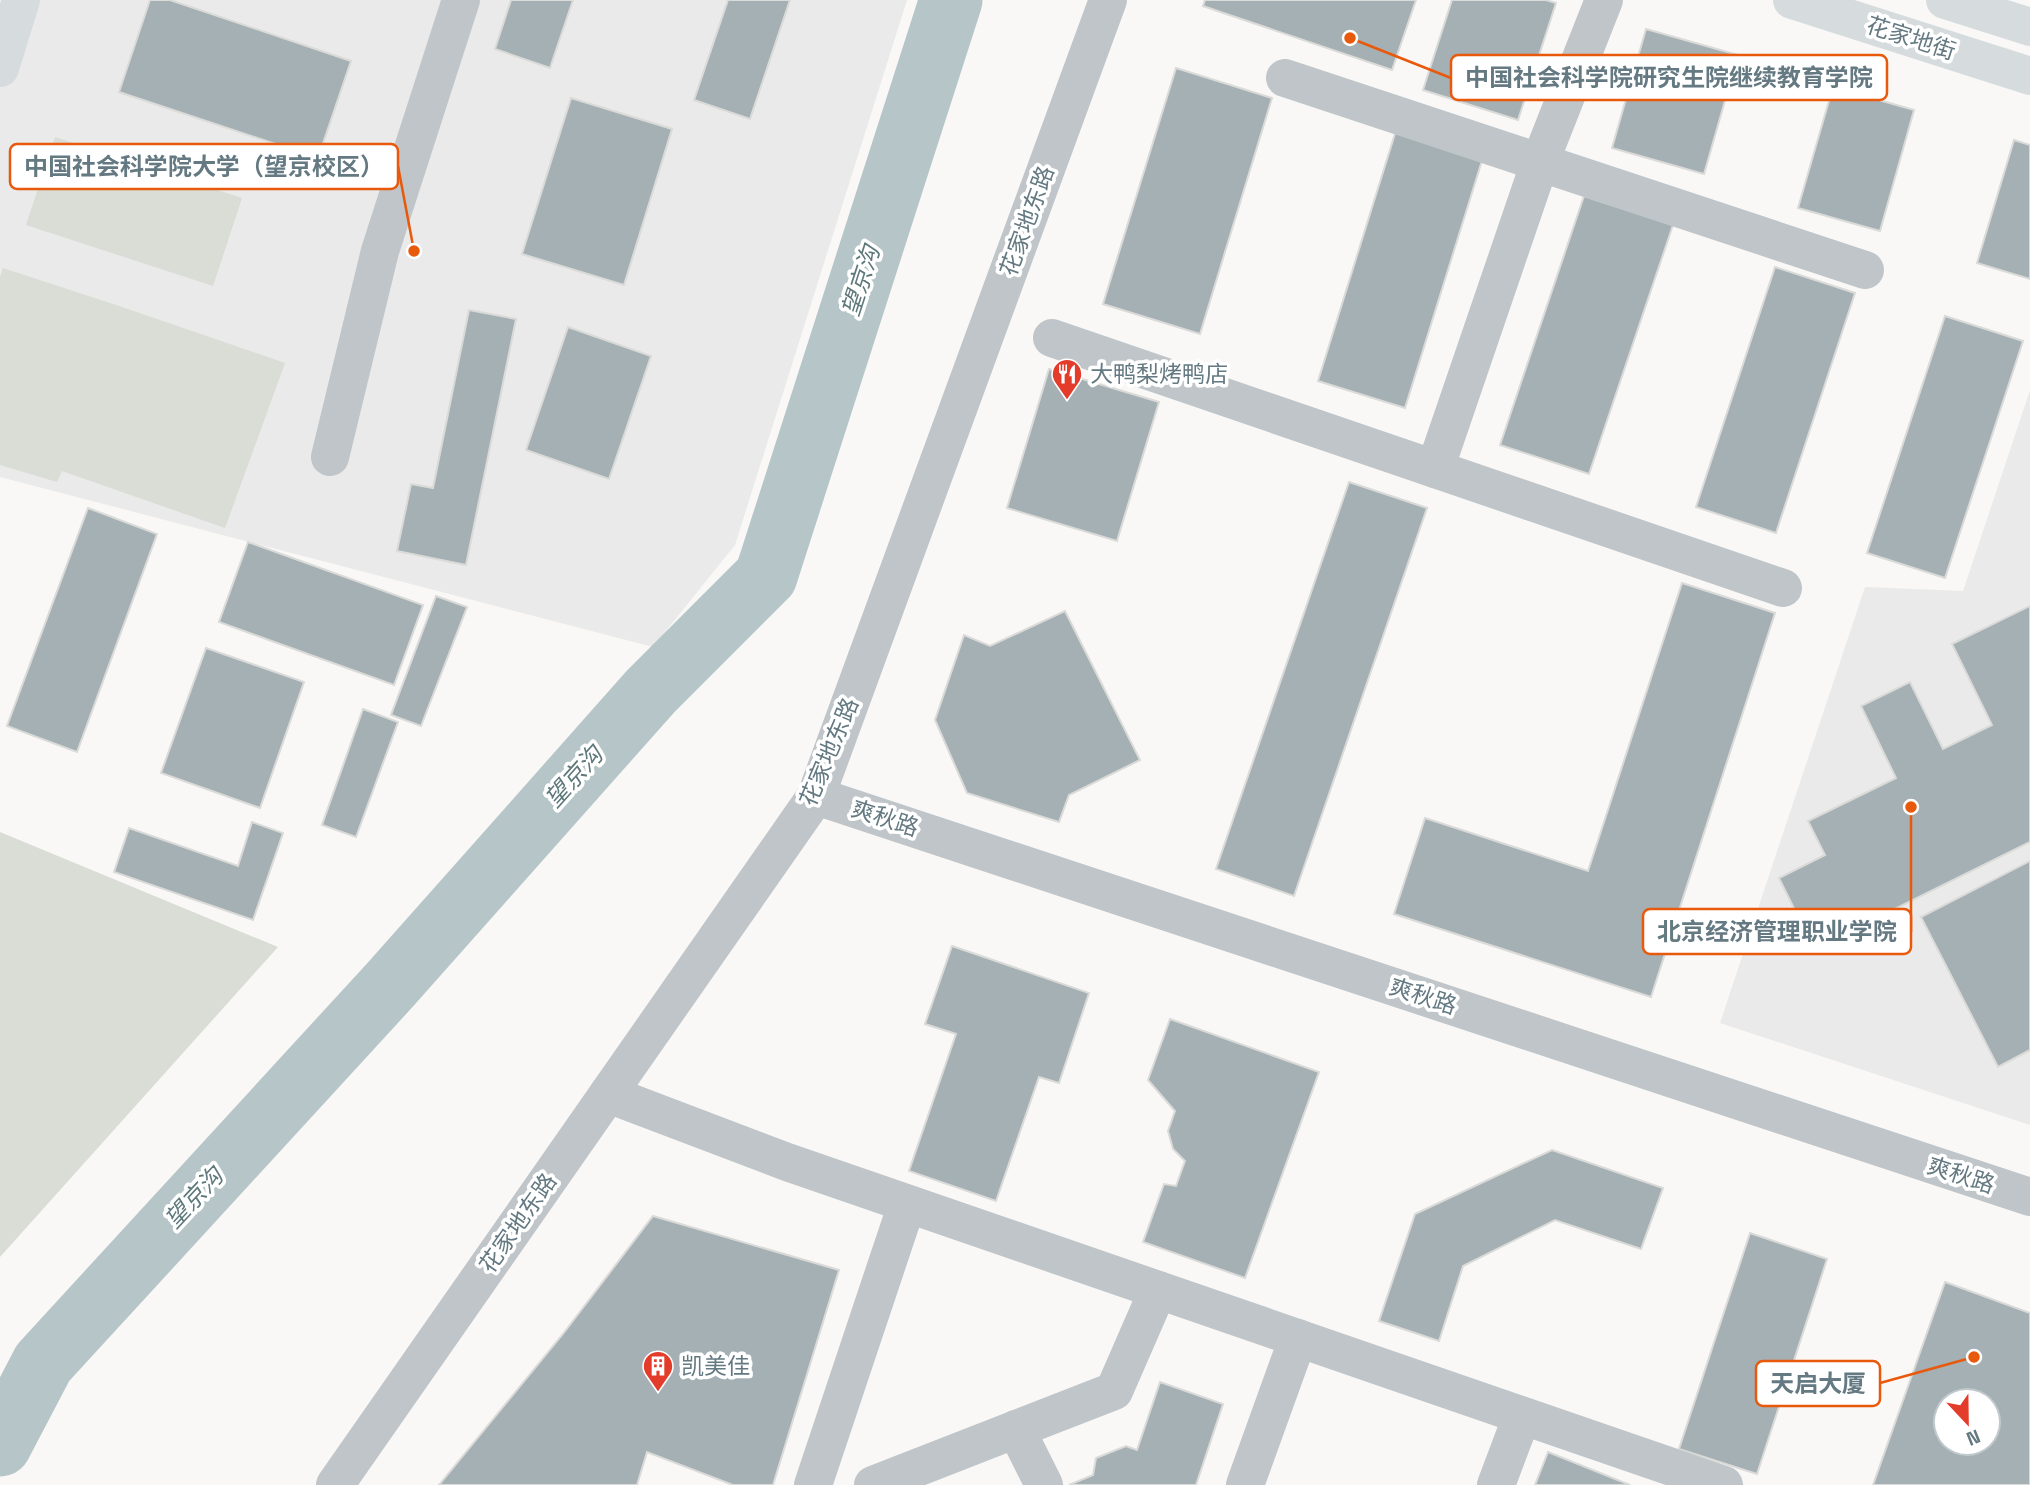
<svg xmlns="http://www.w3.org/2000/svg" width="2030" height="1485" font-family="'Space Grotesk','Noto Sans SC',sans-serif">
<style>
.built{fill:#e9eae9}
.green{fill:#d9ddd5}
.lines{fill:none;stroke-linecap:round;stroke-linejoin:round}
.river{stroke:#b6c5c7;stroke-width:63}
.building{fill:#a4b0b4;stroke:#dadad8;stroke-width:2;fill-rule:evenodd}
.minor{stroke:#bfc5c8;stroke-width:38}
.major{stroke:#d6dbde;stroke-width:38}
.labels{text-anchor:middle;stroke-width:7;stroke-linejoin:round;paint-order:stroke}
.street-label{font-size:23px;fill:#647981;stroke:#fff}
.poi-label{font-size:23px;fill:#647981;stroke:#fff;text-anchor:start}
.water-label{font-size:24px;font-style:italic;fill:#5e787b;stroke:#fff}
.leader{fill:none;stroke:#e8590c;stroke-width:2.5}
.callout-dot{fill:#e8590c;stroke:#fff;stroke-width:2.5}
.callout{fill:#fff;stroke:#e8590c;stroke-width:2.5}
.callout-label{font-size:24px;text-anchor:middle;font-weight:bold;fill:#647981}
</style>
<rect width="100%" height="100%" fill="#f9f8f6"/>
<!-- built -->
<g class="built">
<path d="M8,0H907L735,545L653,647L0,477V25Z"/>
<path d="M2030,390V1125L1720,1023L1865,587L1963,591Z"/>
</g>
<!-- green -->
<g class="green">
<path d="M55,137L242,198L213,286L26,225Z"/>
<path d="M3,268L122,307L285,363L225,528L62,471L57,482L0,465V277Z"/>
<path d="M0,832L278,947L0,1257Z"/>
</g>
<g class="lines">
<!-- river -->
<path class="river" d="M0,1445L43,1363L390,985L651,691L766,576L951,0"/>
</g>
<!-- building -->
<g class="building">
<path d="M150,0H170L351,61L318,158L119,92Z"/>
<path d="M511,0H573L550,68L495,49Z"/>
<path d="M728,0H790L750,119L694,100Z"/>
<path d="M1205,0H1416L1392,70L1203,6Z"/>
<path d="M1452,0H1546L1556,3L1518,120L1423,90Z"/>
<path d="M1646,29L1738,55L1704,174L1612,148Z"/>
<path d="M1176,68L1272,98L1200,334L1103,304Z"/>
<path d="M1833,87L1914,110L1880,231L1798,208Z"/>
<path d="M571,98L672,129L624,285L522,254Z"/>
<path d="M1398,124L1485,151L1405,408L1318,381Z"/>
<path d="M2014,140L2030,145V279L1977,263Z"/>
<path d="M1584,196L1673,225L1589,474L1500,445Z"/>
<path d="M1775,267L1855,293L1776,533L1696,507Z"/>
<path d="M469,310L516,319L466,565L397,551L411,484L433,488Z"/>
<path d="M1945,316L2023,341L1945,578L1867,553Z"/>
<path d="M568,327L651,356L609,479L526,450Z"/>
<path d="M1049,369L1159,402L1117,541L1007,508Z"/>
<path d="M1349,482L1427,508L1294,896L1216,869Z"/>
<path d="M88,508L157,534L77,752L7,726Z"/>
<path d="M248,542L423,605L394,685L219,622Z"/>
<path d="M1682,583L1775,613L1651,997L1394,914L1425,818L1588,871Z"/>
<path d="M436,596L467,607L421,726L391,715Z"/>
<path d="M2030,606V842L1814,949L1779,878L1825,855L1808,821L1896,778L1861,706L1910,682L1943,749L1992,725L1952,644Z"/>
<path d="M1065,611L1140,760L1069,795L1059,822L967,793L935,720L964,635L990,646Z"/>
<path d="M206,648L304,682L260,808L161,773Z"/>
<path d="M363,709L398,722L356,837L322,825Z"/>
<path d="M252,822L283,833L253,920L114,872L129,828L238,866Z"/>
<path d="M2030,861V1050L1998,1067L1921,917Z"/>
<path d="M952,946L1089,993L1059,1083L1039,1077L996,1201L909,1171L956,1034L925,1024Z"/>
<path d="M1170,1019L1319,1072L1245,1278L1143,1242L1164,1184L1176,1186L1185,1161L1173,1149L1168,1131L1175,1111L1148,1080Z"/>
<path d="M1552,1150L1663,1188L1641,1249L1555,1220L1463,1266L1439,1341L1379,1321L1415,1214Z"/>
<path d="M653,1216L839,1270L773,1485H733L647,1452L637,1485H439L563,1334Z"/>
<path d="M1750,1233L1827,1259L1757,1474L1679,1449Z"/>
<path d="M1945,1282L2030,1313V1485H1873ZM1946,1401H1988V1443H1946Z"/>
<path d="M1160,1382L1223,1404L1196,1485H1069L1093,1475L1096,1458L1126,1446L1137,1450Z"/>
<path d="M1548,1452L1630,1485H1535Z"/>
</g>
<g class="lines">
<!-- minor -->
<g class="minor">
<path d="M1285,78L1865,270"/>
<path d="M1052,338L1783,588"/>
<path d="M330,457L380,251L461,0"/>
<path d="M1435,469L1540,162L1604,0"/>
<path d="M816,796L2030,1197"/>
<path d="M608,1094L787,1162L1724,1485"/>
<path d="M1016,1429L1044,1485"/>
<path d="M335,1485L816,796L1108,0"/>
<path d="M813,1485L907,1204"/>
<path d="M873,1485L1114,1391L1158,1290"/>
<path d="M1245,1485L1298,1338"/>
<path d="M1496,1485L1522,1416"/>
</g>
<!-- major -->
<g class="major">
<path d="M1792,0L2030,76"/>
<path d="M1945,0L2030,27"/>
<path d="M0,68L21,0"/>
</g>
</g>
<!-- icons -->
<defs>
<g id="restaurant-pin" transform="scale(1.575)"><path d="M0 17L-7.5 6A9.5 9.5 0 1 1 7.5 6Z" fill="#e33c2b" stroke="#fff"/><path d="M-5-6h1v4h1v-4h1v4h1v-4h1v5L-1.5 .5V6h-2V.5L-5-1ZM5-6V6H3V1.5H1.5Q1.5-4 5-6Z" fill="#fff"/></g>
<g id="building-pin" transform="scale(1.575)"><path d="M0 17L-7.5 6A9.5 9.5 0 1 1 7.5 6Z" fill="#e33c2b" stroke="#fff"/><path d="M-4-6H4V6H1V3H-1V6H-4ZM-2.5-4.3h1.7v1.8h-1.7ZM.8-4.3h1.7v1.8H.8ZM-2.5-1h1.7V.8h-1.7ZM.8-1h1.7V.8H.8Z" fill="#fff"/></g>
</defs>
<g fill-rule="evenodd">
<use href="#restaurant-pin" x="1067" y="374"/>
<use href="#building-pin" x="658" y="1366"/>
</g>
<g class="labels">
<!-- street labels -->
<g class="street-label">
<text transform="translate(1911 38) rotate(18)" y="8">花家地街</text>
<text transform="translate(1027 221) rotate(-70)" y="8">花家地东路</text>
<text transform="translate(829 752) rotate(-67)" y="8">花家地东路</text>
<text transform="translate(885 818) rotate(18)" y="8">爽秋路</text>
<text transform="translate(1423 996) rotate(18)" y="8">爽秋路</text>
<text transform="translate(1961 1175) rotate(18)" y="8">爽秋路</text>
<text transform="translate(518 1223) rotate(-55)" y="8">花家地东路</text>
</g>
<!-- poi labels -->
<g class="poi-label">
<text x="1090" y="382">大鸭梨烤鸭店</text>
<text x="681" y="1374">凯美佳</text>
</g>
<!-- water labels -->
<g class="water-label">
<text transform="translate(861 281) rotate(-72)" y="8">望京沟</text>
<text transform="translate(574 777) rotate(-48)" y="8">望京沟</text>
<text transform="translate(194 1198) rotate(-47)" y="8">望京沟</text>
</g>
</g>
<!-- callouts -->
<path class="leader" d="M1350 38L1451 78M414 251L398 166M1911 807L1911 932M1974 1357L1880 1383"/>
<g class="callout-dot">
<circle cx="1350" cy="38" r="7"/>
<circle cx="414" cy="251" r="7"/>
<circle cx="1911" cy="807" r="7"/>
<circle cx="1974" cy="1357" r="7"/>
</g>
<g class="callout">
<rect x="1451" y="55" width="436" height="45" rx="7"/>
<rect x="10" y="144" width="388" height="45" rx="7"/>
<rect x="1643" y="909" width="268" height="45" rx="7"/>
<rect x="1756" y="1361" width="124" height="45" rx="7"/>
</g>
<g class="callout-label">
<text x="1669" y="86">中国社会科学院研究生院继续教育学院</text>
<text x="204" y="175">中国社会科学院大学（望京校区）</text>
<text x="1777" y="940">北京经济管理职业学院</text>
<text x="1818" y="1392">天启大厦</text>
</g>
<!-- north arrow -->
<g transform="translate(1967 1422) rotate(158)"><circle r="33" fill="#ffffff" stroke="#c1c9cd" stroke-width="2"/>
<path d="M0-5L12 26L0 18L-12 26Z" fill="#e33c2b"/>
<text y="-10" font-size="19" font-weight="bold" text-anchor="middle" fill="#647981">N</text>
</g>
</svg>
